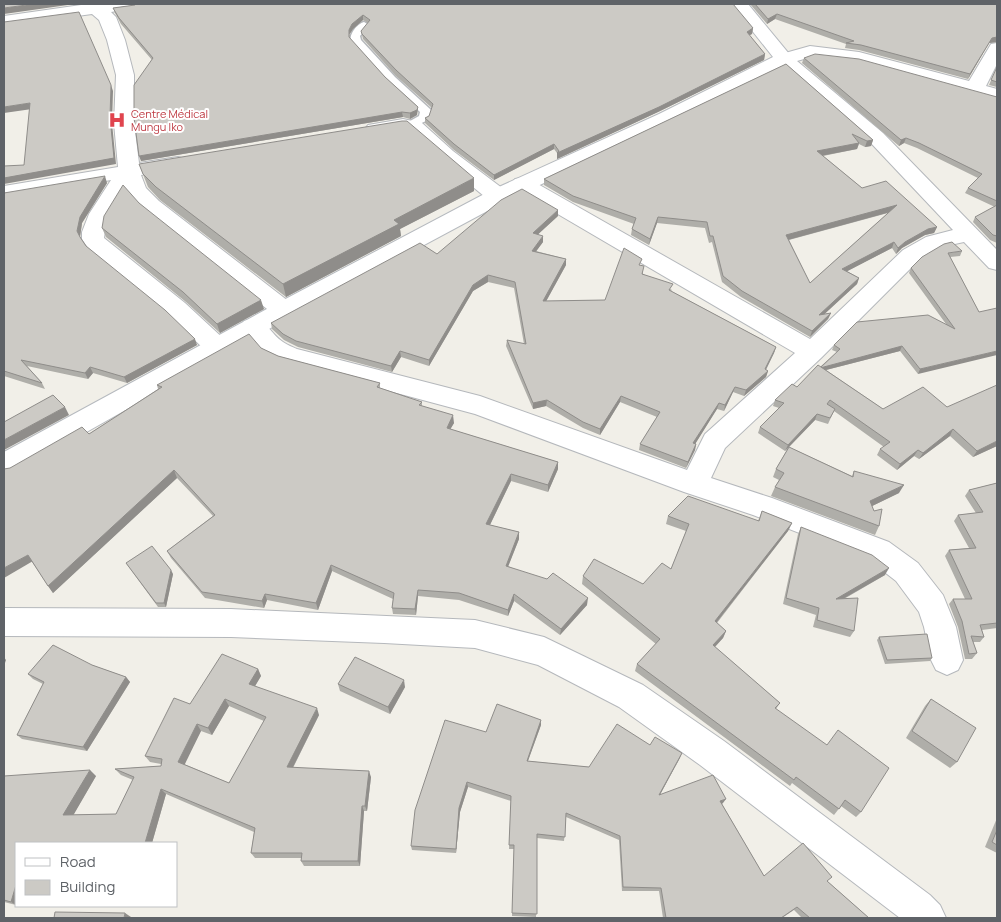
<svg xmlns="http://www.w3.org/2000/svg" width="1001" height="922" font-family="Manrope,sans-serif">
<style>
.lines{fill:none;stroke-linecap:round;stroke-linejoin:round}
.lane-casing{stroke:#b5b8bc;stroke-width:3}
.street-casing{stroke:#b5b8bc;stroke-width:2}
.secondary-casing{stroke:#b6babf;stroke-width:2}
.lane{fill:#fff;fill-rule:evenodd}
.street{fill:#fff;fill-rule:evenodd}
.secondary{fill:#fff;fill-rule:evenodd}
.wall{fill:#afaea9;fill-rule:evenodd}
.shaded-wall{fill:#8f8d8a}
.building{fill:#cccac5;stroke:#8f8d8a;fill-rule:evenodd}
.labels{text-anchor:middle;stroke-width:4;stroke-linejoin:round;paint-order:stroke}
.far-health-label{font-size:11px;fill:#be3a42;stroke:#fff;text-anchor:start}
</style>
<rect width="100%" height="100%" fill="#f1efe8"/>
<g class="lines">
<!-- lane casing -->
<g class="lane-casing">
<path id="lane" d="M364,22L369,25L360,36L361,40L395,77L430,109L432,111L428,120L409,129L403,125L419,116L420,112L387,81L351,41C349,34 357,24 364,22Z"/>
</g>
<!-- street casing -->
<g class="street-casing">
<g id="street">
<path d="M80,4H139L136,8L111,12L116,17L125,40L134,75V123L139,163L178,157L185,159L188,163L185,167L141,175L146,188L159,201L292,304L296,310L292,316L284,318L276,316L143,211L126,191L106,224L104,238L185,303L226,341L229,347L226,353L217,356L208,353L169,315L90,251L82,239V232L89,214L111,180L4,198V186L118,167L114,123L116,75L107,40L99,20L92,14L4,26V16L81,5Z"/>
<path d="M997,43V64L986,86L997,89V101L858,62L811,57L797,61L883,133L997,250V270L989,268L964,242L941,247L919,260L821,358L725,448L711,478L772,498L889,542L918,563L943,595L947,605L956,627L963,660L958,670L947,675L936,670L931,660L924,627L919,612L896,581L869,560L753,515L684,492L475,414L281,362L265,354L241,327L244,321C266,315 268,332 283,342C287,345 293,347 297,349L480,396L687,470L705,434L795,353L515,189L511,184L515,179L522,178L529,179L810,339L903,250L926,237L953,230L869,141L775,59L778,55L810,46L859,52L969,81L991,44Z"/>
<path d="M403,119L422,123L453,151L506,191L509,196L506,201L498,203L490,201L439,159L409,132L375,135L368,133L365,129L368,125Z"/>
<path d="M4,608L231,609L475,620L544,637L643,685L724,741L930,895L940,905L946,918H900L700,765L619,707L538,665L475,648L384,643L231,637L4,636Z"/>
</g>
</g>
<!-- secondary casing -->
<g class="secondary-casing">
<path id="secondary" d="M731,4H748L790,55L793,59L790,63L673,122L506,201L292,316L14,473L4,476V452L276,304L490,191L659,114L773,57Z"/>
</g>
<!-- lane -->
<use href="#lane" class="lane"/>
<!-- street -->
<use href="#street" class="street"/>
<!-- secondary -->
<use href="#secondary" class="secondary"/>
</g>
<!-- wall -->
<g class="wall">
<path d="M750,4H997V42L989,43L968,79L859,50L845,48L846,44L775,19L767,24Z"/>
<path d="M135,5L753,28L752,34L749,35L765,54L764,60L658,112L557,159V153L554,149L494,180L454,150L425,123V118L429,116L432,108L396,76L363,39L361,31L368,23L363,20L353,29L349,35V38L385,77L418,107L417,115L410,119L403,117L141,161L152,60L121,24L115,13L113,8Z"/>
<path d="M804,58L997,97V243L990,240L973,222L975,217L995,207L965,193L968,188L978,178L917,148L904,143L899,146L802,63Z"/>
<path d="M786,64L873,140L871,146L865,147L859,144L857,149L823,156L862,188L937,227L934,233L925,235L902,248L896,254L892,248L847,271L859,278L857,284L824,314L831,313L828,319L810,337L741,297L722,282L712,242L709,243L705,228L657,223L649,245L631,235L632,229L634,224L573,202L544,185V179ZM888,213L810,283L789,240Z"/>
<path d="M997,67V87L989,85Z"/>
<path d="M139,164L474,191L400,229L401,236L286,297L160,200L148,187Z"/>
<path d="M107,183L82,223L80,237L81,239L86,246L197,345L127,383L93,373L88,379L27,366L42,383L45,389L4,376V193Z"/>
<path d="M139,203L264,309L220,333L186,302L106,237L102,228Z"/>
<path d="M558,216L538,234L543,242L536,251L566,259V265L546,301L605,300L641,266L643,274L672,290L671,291L776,347L774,353L766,370L768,371L766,377L744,396L733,392L724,411L717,409L695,444H696L695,450L686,468L639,450L640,444L657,417L620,402L600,435L583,428L546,406L533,409L506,346L507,340L524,344L514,288L488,282L473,291L429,366L401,357L392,372L298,347L284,340L272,329L271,323L437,254Z"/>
<path d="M962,251L960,256L950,257L979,312L918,374L900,351L826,370L883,409L947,407L997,446L973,457L950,436L919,459L914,456L897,470L877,455L880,449L884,447L834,411L828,424L815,420L789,447L852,476L854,471L899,493L872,506L879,526L875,535L771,496L775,487L779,480L773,477L776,469L788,448L785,451L758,433L760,427L779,408L773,406L775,400L797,387L837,352L832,350L834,345L946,324L909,273L911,268L922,257Z"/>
<path d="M261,348L278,356L380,383V388L422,402V406L454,423L450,429L558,462V469L548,492L511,481L490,525L519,532V539L508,566L587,605L560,635L514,601L508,616L459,600L418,596L416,615L393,614L392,608L393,599L332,571L318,610L267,600L264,608L205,598L171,558L167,551L213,516L177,478L53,593L32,562L10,468L89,434L158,389L157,385Z"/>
<path d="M997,483V628L982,630L984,637L980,642H973L977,653L972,659H965L958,627L949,604L953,599H965L945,556L949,550L969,548L954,521L958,515L976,513L965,496L969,490Z"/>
<path d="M762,511L792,523L788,531L717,623L726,631L723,638L715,647L780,703L776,709L861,812L856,817L841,806L834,815L792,783L790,786L635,671L637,664L656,644L582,584L583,576L643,584L671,569L686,531L666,524L668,516L758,521Z"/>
<path d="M801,527L885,575L844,599L854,631L850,637L813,627L816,615L783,604L798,534Z"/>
<path d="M126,563L173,574L166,607H158Z"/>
<path d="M879,637L932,658L930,661L885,664L877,640Z"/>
<path d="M92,665L126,677L130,682L87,751L22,739L17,735L43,684L33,679L28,674Z"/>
<path d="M258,669L261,676L255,686L319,715L293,768L371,777L367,811H364L360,866H304L301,861V858H255L251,853L254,832L166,794L152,843H16V905L4,902V776H96L73,815L116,814L133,780L121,775L115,769L161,766V764L150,762L145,756L190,704ZM229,706L264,721L229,783L184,764L201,731L212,735Z"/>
<path d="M338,684L405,687L390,714L340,691Z"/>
<path d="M931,699L957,762L950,768L906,738L925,706Z"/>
<path d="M541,725L528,761L589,767L650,745L682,753L660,795L723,803L722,804L764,876L827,881L869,918H802L794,910L782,918H663L659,891H622L619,840L566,817L564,841L537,838L536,917L512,916L514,849H509L511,801L468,787L460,812L456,853L412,850L411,846L486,732Z"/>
<path d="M997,818V853L985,847Z"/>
</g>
<!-- shaded-wall -->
<g class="shaded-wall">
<path d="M34,4H75L4,14V8Z"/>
<path d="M777,14L775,19L767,24L768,19Z"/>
<path d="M363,15V20L353,29L349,35L350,42L349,30L352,24Z"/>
<path d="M753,28L752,34L746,37L747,32Z"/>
<path d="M997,37V42L989,43L968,79L970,74L992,38Z"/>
<path d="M765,54L764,60L658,112L557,159V153Z"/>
<path d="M111,85L113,91L112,123L116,164L4,184V178L110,117Z"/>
<path d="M30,103L32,109L4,113V107Z"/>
<path d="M418,107L417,115L410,119V113Z"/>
<path d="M402,112L403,117L141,161L139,156Z"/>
<path d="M906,138L904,143L899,146L901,140Z"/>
<path d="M873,140L871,146L865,147L867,141Z"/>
<path d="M859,143L857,149L815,157L817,151Z"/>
<path d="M554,144V149L494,180V175Z"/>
<path d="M105,176L107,183L82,223L80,237L83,244L77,231L80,217Z"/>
<path d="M474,178V191L400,229L401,236L286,297L283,284L394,220Z"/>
<path d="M897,205L894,211L784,241L786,235Z"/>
<path d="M558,210V216L533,239V233Z"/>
<path d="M658,217L657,223L649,245L650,239Z"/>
<path d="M937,227L934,233L925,235L902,248L896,254L898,248L905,242L928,229Z"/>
<path d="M543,236V242L532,257V251Z"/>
<path d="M894,242L892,248L840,275L842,269Z"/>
<path d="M566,259V265L543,307V301Z"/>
<path d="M488,275V282L473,291L429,366V360L473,285Z"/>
<path d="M859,278L857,284L817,321L819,315Z"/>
<path d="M261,300L264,309L220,333L217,324Z"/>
<path d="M831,313L828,319L810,337L812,331Z"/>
<path d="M195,339L197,345L127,383L124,377Z"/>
<path d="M902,346L900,351L818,372L820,368Z"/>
<path d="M776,347L774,353L763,375L768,371L766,377L744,396L746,390L765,369Z"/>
<path d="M400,351L401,357L392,372L391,366Z"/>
<path d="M997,351V355L918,374L920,369Z"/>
<path d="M90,367L93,373L88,379L85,373Z"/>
<path d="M735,387L733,392L724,411L725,405Z"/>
<path d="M621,396L620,402L600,435V429Z"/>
<path d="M547,400L546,406L533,409V403Z"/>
<path d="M719,403L717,409L692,449L693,443Z"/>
<path d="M65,407L69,415L4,450V440Z"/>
<path d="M817,414L815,420L785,451L788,445Z"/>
<path d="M453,415L454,423L447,435V428Z"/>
<path d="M953,429L950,436L919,459L923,453Z"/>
<path d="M997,441V446L973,457L977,451Z"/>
<path d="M696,444L695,450L686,468L688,462Z"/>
<path d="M918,450L914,456L897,470L900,464Z"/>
<path d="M558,462V469L548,492V485Z"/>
<path d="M174,470L177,478L53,593L48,586Z"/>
<path d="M511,474V481L487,531L486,524Z"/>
<path d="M904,485L899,493L866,509L870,501Z"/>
<path d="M792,523L788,531L712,628L715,621Z"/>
<path d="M519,532V539L506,572V566Z"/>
<path d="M28,555L33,561L4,578V568Z"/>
<path d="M331,565L332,571L318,610L316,603Z"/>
<path d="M889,568L885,575L832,605L836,599Z"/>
<path d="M171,570L173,574L166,607L164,603Z"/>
<path d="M418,590V596L416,615L415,609Z"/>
<path d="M265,594L267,600L264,608L262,601Z"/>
<path d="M514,594V601L508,616V610Z"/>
<path d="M588,598L587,605L560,635L561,629Z"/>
<path d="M726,631L723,638L710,652L713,645Z"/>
<path d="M4,657L6,660L4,666Z"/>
<path d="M258,669L261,676L252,691L249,684Z"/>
<path d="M126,677L130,682L87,751L83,747Z"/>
<path d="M404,680L405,687L390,714L388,707Z"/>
<path d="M225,699L229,706L212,735L208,728Z"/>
<path d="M317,708L319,715L290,773L287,767Z"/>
<path d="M541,720V725L526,766L527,761Z"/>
<path d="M197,724L201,731L183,768L178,762Z"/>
<path d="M682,753L680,758L657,800L659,795Z"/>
<path d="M90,770L96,776L70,821L63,815Z"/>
<path d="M369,771L371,777L367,811L365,806Z"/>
<path d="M467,782L468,787L460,812L456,853V849L459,808Z"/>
<path d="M161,789L166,794L152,843H145Z"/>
<path d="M726,799L723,803L717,806L720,801Z"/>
<path d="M362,806L364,811L360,866L358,861Z"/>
<path d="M16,885V905L11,902Z"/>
<path d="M125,913L131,917V918H124Z"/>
</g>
<!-- building -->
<g class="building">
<path d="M4,4H34L4,8Z"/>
<path d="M136,4H733L753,28L747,32L765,54L659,107L557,153L559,151L554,144L494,175L454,144L425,118L429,116L433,104L396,70L362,34L361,31L370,20L363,15L352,24L349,30V37L385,77L418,107L417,110L410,113L402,112L139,156L134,118V85L153,58L119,18L113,8L135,5Z"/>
<path d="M755,4H997V37L992,38L970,74L861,45L846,43L854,41L777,14L768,19Z"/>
<path d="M79,12L111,85L110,117L114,158L4,178V166L24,165L30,103L4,107V22Z"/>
<path d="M815,54L859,59L997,97V201L968,188L982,174L919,143L906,138L901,140L804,58Z"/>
<path d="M786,64L873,140L867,141L852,134L859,143L817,151L862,188L886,181L937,227L928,229L905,242L898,248L894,242L842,269L859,278L819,315L831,313L812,331L742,291L723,276L713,236H710L707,222L658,217L650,239L632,229L636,218L573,196L544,179ZM897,205L810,283L786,235Z"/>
<path d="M997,67V82L991,80Z"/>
<path d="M402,121H407L474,178L394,220L399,224L283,284L156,187L143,174L139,164Z"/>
<path d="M105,176L80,217L77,231L80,237L86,246L165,310L195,339L124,377L90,367L85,373L21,360L42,383L4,371V193Z"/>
<path d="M123,185L139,203L261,300L217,324L183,292L102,228L104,216Z"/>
<path d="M522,189L558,210L533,233L543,236L532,251L566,259L543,301L605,300L624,248L642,259L639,265L644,266L642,274L673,284L669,290L776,347L765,369L768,371L746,390L735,387L725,405L719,403L693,443L696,444L688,462L640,444L660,412L621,396L600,429L583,422L547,400L533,403L507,340L526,344L515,282L488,275L473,285L429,360L400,351L391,366L296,341L283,334L271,323L420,243L437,254L501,200Z"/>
<path d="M997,205V236L993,235L975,217Z"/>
<path d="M952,242L962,251L948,253L979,312L997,308V351L920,369L902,346L820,368L840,349L834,345L857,322L928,315L955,329L911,268L922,257L944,244Z"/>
<path d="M249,334L261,348L278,356L380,383L377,387L422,402L419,405L453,415L447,428L558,462L548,485L511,474L486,524L519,532L506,566L547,579L553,573L588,598L561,629L514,594L508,610L459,593L418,590L415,609L392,608L394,593L331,565L316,603L265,594L262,601L202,592L167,551L215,515L174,470L48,586L28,555L4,568V469L10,468L82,427L89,434L162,387L157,385Z"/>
<path d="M818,365L883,409L923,387L947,407L997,385V441L977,451L953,429L923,453L918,450L900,464L880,449L890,442L830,400L827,404L835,409L830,418L817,414L788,445L760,427L784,403L775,400L792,384L797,387Z"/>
<path d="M53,395L65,407L4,440V422Z"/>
<path d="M789,447L853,477L854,471L904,485L870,501L874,511L882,509L879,526L775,487L784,473L776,469Z"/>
<path d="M997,483V623L980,625L984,637L971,636L977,653L969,654L962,621L953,599H972L949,550L976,548L958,515L983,512L969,490Z"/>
<path d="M688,496L759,521L762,511L792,523L715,621L726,631L713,645L780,703L775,708L827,745L838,730L889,768L861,812L845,800L839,809L796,777L794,780L637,664L660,639L583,576L594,559L643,584L662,563L671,569L689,524L668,516Z"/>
<path d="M801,527L872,555L889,568L836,599L858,598L854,631L817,620L819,608L786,598Z"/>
<path d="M152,546L171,570L164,603H156L126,563Z"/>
<path d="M927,634L932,658L887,660L879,637Z"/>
<path d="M53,645L92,665L126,677L83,747L17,735L44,682L28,674Z"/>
<path d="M222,654L258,669L249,684L317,708L287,767L369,771L365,806H362L358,861H301L302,853H251L255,828L161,789L145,843H16V885L11,902L4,900V776L90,770L63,815L116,814L134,777L115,769L161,766L162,759L145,756L174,698L190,704ZM225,699L266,717L229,783L178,762L197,724L208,728Z"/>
<path d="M355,657L404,680L388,707L338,684Z"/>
<path d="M931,699L976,728L957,762L912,731Z"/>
<path d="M497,704L541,720L527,761L589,767L617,724L650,745L655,737L682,753L659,795L713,775L726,799L720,801L764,876L803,843L832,877L827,881L869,918H810L797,907L781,918H666L661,888L623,887L620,836L566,813L565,837L537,834V914L512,913L514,845H509L511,796L467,782L459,808L456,849L411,846L415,810L445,720L486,732Z"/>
<path d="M997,830V845L992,842Z"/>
<path d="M55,912L125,913L124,918H54Z"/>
</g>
<!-- icons -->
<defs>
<g id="hospital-bare" transform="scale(1.35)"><path d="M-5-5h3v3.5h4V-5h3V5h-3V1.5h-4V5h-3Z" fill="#e0444e" stroke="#fff" stroke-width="2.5" paint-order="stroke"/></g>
</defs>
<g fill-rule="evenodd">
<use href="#hospital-bare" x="117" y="120"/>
</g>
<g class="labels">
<!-- far-health labels -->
<g class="far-health-label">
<text x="131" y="118">Centre Médical<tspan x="131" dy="13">Mungu Iko</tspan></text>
</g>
</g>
<!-- border -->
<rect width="1001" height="922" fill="none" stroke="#5f6368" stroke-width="10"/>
<!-- legend -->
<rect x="15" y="842" width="162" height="65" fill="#ffffff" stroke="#bfc1c3"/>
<rect x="25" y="858" width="25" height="8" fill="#ffffff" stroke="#bfc1c3"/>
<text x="60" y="867" font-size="15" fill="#5f6368">Road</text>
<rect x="25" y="880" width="25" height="15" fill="#cccac5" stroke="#bfc1c3"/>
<text x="60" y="892" font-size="15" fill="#5f6368">Building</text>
</svg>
